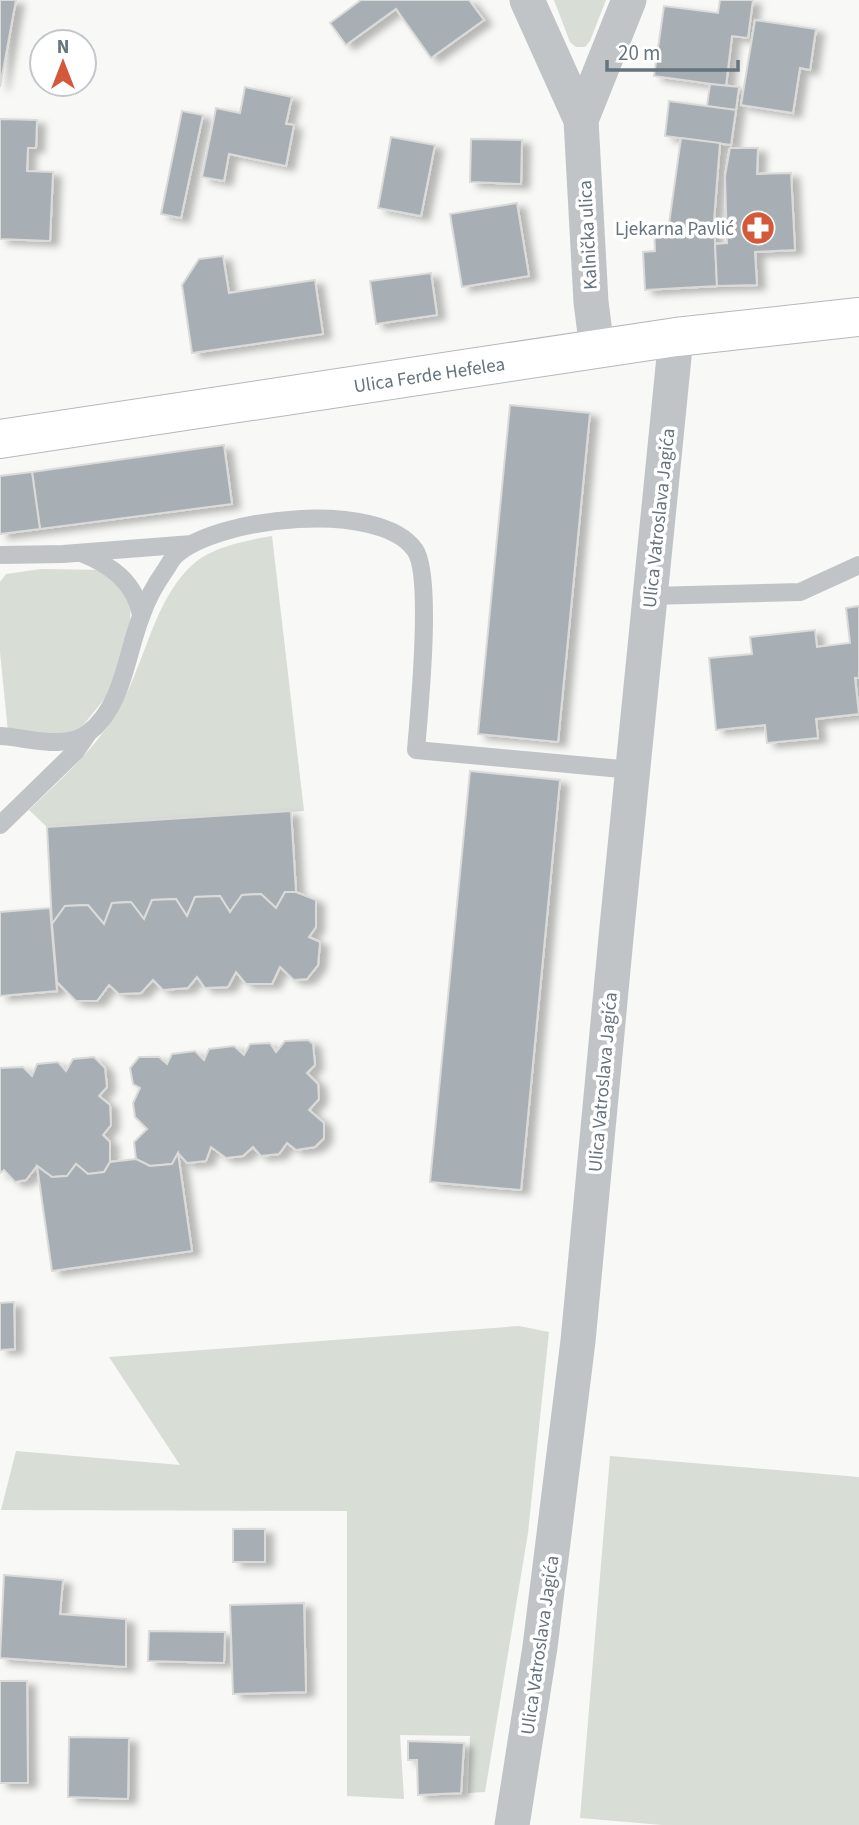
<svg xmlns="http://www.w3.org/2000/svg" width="859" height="1825" font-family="'Source Sans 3',sans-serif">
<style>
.green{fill:#d8ddd5}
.building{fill:#a8afb4;stroke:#dadad8;stroke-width:2;filter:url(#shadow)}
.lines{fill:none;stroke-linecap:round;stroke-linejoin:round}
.primary-casing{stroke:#b4b8bb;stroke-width:40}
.service{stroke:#c0c4c7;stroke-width:18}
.minor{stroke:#c0c4c7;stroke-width:35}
.primary{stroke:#fff;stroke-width:38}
.labels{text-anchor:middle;stroke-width:7;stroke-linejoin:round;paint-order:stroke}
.poi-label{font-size:19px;fill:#66747e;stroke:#fff;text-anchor:end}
.street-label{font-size:19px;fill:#66747e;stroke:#fff}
</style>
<defs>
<filter id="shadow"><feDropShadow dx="8" dy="4.5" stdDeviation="3.5" flood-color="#0004"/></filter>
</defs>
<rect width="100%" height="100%" fill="#f8f8f6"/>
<!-- green -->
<g class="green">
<path d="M554,0H606L590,41L585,47H576L570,42Z"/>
<path d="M272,536L304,811L47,827L29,810C60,780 92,752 115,715C146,667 153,592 201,558C221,545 249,540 272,536Z"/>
<path d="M41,569L104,570L131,599L130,622L113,688L77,733L42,737L8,732L0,652V582L6,574Z"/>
<path d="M519,1326L549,1332L528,1533L485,1792L468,1793L470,1736L400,1735L404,1799L347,1796V1511L1,1510L16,1451L180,1465L109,1357Z"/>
<path d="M610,1456L859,1477V1825H662L580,1818Z"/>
</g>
<!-- building -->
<g class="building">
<path d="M0,0H16L0,87Z"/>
<path d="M361,0H469L484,20L431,58L396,9L346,45L330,23Z"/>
<path d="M720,0H753L748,38L732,36L726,86L654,76L664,6L718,13Z"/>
<path d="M755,20L816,29L810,70L800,68L793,113L741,105Z"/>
<path d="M710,84L739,87L736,110L707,106Z"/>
<path d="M245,87L292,97L286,124L294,125L286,166L229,154L224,181L202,177L216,108L240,113Z"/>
<path d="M669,101L736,110L731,145L665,136Z"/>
<path d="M182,111L203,115L181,218L161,214Z"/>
<path d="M0,119L37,120L36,148H28L27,171L53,172L50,241L0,239Z"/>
<path d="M391,137L435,145L421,216L378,208Z"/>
<path d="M681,138L720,143L714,221L717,286L645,290L643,252L655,251L654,224H669Z"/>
<path d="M471,139L522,140L521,184L470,182Z"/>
<path d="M730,148H758L757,174L791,173L795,250L755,252L757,285L717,286L715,244L727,243L725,176Z"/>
<path d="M517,203L529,276L462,287L450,214Z"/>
<path d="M223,256L229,293L315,280L323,334L192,353L182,285L199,259Z"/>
<path d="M431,273L437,315L376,324L370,281Z"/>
<path d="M510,405L590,413L558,742L478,734Z"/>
<path d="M224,445L232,504L40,529L32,472Z"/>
<path d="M32,472L40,529L0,534V476Z"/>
<path d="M859,606V678H855L859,714L816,719L818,738L767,743L765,725L716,730L709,658L752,654L750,637L815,630L817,647L850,643L846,608Z"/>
<path d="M470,771L560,780L521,1190L430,1182Z"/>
<path d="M291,811L296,892H285L276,908L261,894L242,895L230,912L220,896L195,897L187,916L176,899L152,900L144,919L131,902L112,903L104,924L88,905L65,906L52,924L47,827Z"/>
<path d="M285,892H296L316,900V927L309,937L320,942L318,965L307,979L294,980L280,967L272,984H246L236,972L228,987L205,988L197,977L188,988L163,990L153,980L141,993L119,994L109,985L97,1001H76L57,982L52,924L65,906L88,905L104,924L112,903L131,902L144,919L152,900L176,899L187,916L195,897L220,896L230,912L242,895L261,894L276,908Z"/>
<path d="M50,908L57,991L0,996V912Z"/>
<path d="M308,1040L313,1044L315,1065L307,1073L318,1084L319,1099L309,1110L324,1123V1138L315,1147L296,1150L287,1143L279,1154L261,1156L253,1147L243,1156L226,1158L211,1147L206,1161L187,1163L178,1153L172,1164L150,1166L136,1159L134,1142L147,1129L135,1117L133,1103L140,1088L133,1084L130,1068L139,1057H159L167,1064L172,1054L195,1051L204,1060L209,1049L234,1046L244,1055L250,1044L270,1043L276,1052L285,1041Z"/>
<path d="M94,1057L105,1068L107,1087L99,1096L110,1105L111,1125L103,1135L110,1142V1162L104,1172L88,1174L76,1164L67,1176L52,1177L37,1166L26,1180L15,1182L4,1170L0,1173V1068L23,1067L32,1076L37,1064L58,1062L66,1071L73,1059Z"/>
<path d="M178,1153L192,1251L52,1271L37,1166L52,1177L67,1176L76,1164L88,1174L104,1172L110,1162L136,1159L150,1166L172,1164Z"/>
<path d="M14,1302L15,1349L0,1350V1303Z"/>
<rect x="233" y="1529" width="32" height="33"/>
<path d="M4,1575L63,1580L60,1614L126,1619V1667L0,1658Z"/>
<path d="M304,1603L306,1692L233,1694L230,1605Z"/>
<path d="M149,1631L225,1632L224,1663L148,1661Z"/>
<path d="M0,1681H27L28,1783H0Z"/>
<path d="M69,1737L129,1738L128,1799L68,1797Z"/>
<path d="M408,1741L464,1743L461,1793L418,1795L417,1760H408Z"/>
</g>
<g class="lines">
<!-- primary casing -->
<g class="primary-casing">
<g id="primary">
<path id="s1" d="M0,439L676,337L859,317"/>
</g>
</g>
<!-- service -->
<g class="service">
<path d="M81,553C111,565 135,582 141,615"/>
<path d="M0,555L63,554L192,544"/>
<path d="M650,596L800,592L859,565"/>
<path d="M0,736C26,737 65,751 88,733C124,706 126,653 142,614C147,600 155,585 164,572C168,567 171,559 176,555C217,517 380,499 415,550C433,576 419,713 416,750L632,770"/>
<path d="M0,825L76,751L87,735"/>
</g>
<!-- minor -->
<g class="minor">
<path d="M527,0L581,120L591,302L597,349"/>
<path d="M581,120L629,0"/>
<path d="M512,1825L540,1647L578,1341L617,927L676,337"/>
</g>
<!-- primary -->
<use href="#primary" class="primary"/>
</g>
<!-- icons -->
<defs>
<g id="pharmacy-disc" transform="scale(1.75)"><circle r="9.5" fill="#d4593a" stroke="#fff"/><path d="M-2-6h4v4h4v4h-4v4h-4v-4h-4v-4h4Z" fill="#fff"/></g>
</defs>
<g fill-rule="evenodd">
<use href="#pharmacy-disc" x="758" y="228"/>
</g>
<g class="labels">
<!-- poi labels -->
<g class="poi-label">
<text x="734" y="235">Ljekarna Pavlić</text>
</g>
<!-- street labels -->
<g class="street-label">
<text transform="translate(587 235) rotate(-93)" y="7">Kalnička ulica</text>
<text dy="7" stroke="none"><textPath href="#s1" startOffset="434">Ulica Ferde Hefelea</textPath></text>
<text transform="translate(658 518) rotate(-84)" y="7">Ulica Vatroslava Jagića</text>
<text transform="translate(602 1082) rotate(-85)" y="7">Ulica Vatroslava Jagića</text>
<text transform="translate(539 1645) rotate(-82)" y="7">Ulica Vatroslava Jagića</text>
</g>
</g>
<!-- north arrow -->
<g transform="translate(63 63)"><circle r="33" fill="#ffffff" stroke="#c2c7cb" stroke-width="2"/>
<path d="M0-5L12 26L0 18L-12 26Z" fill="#d4593a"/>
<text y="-10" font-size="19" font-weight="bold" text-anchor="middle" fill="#66747e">N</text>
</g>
<!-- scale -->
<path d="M607 60v10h131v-10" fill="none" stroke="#66747e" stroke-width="3.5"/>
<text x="618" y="60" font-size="21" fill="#66747e" stroke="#ffffff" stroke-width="5" paint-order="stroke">20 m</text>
</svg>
